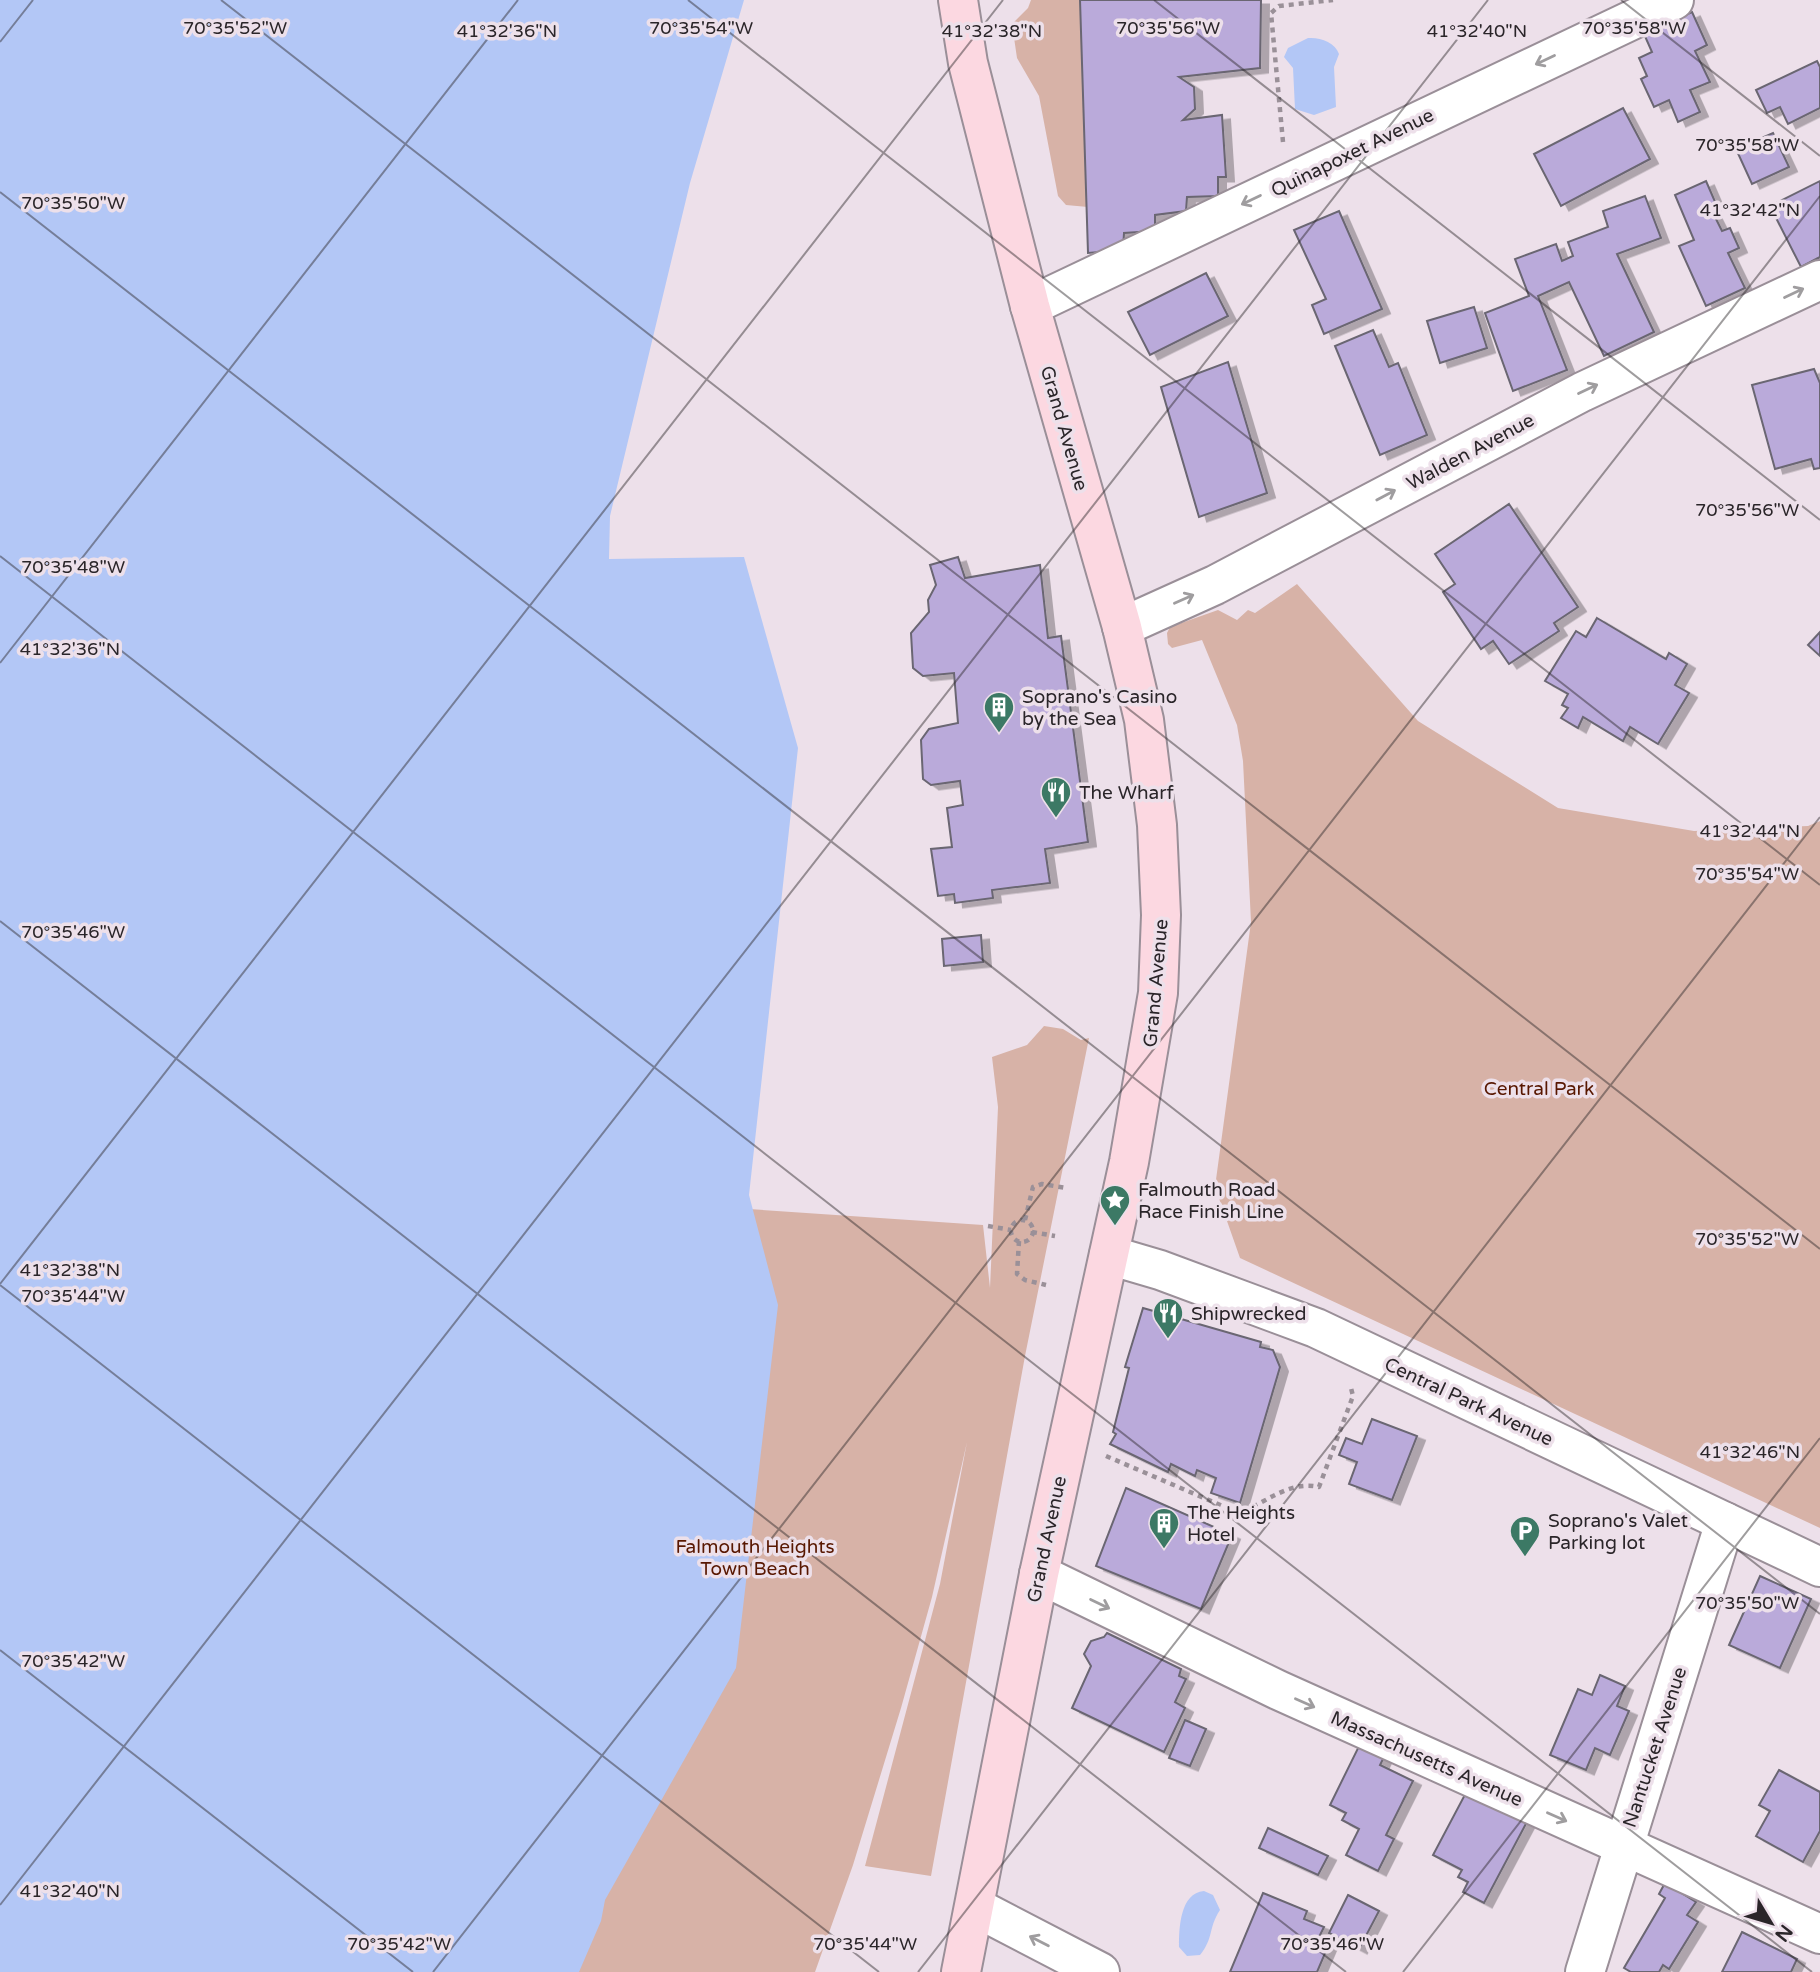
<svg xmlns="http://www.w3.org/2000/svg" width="1820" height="1972" font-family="'Varela Round',sans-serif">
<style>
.green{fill:#d7b2a7}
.water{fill:#b3c7f6}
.building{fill:#baaada;stroke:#6a6672;stroke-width:2;filter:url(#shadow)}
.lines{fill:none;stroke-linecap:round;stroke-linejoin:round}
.street-casing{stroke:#9a8f98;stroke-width:42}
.secondary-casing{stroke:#9a8f98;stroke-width:42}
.path{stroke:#9a9098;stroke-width:4.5;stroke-dasharray:5 5;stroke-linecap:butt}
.street{stroke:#fff;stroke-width:38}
.secondary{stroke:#fcd8e1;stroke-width:38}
.oneway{stroke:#9f9d9f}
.ticks{fill:none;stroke:#2a2529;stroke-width:2;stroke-opacity:0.45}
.labels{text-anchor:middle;stroke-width:7;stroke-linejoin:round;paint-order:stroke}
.street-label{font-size:19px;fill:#2a2529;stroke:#ede0ea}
.poi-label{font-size:19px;fill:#2a2529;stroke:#ede0ea;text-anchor:start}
.park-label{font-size:19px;fill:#581701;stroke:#ede0ea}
.ticks-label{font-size:18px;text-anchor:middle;fill:#2a2529;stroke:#ede0ea;stroke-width:7;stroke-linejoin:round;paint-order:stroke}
</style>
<defs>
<filter id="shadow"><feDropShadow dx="8" dy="4.5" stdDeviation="0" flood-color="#0004"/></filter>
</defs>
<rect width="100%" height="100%" fill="#ede0ea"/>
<!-- green -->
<g class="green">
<path d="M1031,0H1080L1088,207L1066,205L1058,196L1039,96L1017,58L1012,24L1028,8Z"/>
<path d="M1297,584L1418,721L1558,808L1694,831L1808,826L1820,821V1528L1240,1258L1215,1187L1251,922L1243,761L1237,725L1202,640L1172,648L1168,644L1167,633L1170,627L1218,610L1237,620L1248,610L1255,613Z"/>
<path d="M1044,1026L1063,1029L1081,1040L1089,1038L1025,1356L931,1876L865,1866L940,1584L967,1442L932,1597L901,1708L853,1865L815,1972H428L661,1203L983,1225L990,1288L998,1107L992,1057L1027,1045Z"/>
</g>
<!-- water -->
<g class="water">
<path d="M0,0H744L690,183L610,516L609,559L744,557L798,748L749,1195L778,1305L736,1668L605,1900L601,1921L579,1972H0Z"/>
<path d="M1308,38C1320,37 1335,42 1339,54L1334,67L1336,107L1314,115L1295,109L1293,68L1284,57L1288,48Z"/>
<path d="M1204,1891L1213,1895L1220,1910C1208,1928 1214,1938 1200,1955L1187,1956L1179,1947C1179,1928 1180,1893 1204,1891Z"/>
</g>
<!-- building -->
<g class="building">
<path d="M1080,0H1261L1260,68L1179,77L1194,87L1195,109L1183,120L1222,115L1226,177H1218V196L1187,197L1186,211L1155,215V231L1124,233L1123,250L1088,253Z"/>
<path d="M1692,12L1707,45L1695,51L1710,82L1690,90L1700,112L1678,122L1669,100L1654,107L1641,79L1647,76L1639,58L1652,52L1644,34Z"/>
<path d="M1817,61L1820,67V108L1788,124L1780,107L1767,113L1756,90Z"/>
<path d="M1623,108L1650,159L1561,206L1534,154Z"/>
<path d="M1773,133L1789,167L1752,184L1736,149Z"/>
<path d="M1706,181L1716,204L1710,207L1722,231L1730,228L1739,248L1728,253L1745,288L1706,306L1679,246L1694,240L1675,195Z"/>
<path d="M1820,181V257L1801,267L1770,206Z"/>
<path d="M1645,196L1661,238L1617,254L1654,332L1604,356L1569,282L1538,296L1567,370L1513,391L1485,313L1529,296L1515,259L1556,244L1562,261L1573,256L1568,242L1608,227L1603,211Z"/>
<path d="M1339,211L1382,309L1324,334L1312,305L1326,299L1294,230Z"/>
<path d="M1206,273L1228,316L1150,355L1128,312Z"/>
<path d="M1474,307L1487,348L1440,363L1427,321Z"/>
<path d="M1373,330L1389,367L1398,363L1427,435L1380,455L1335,346Z"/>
<path d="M1228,362L1267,493L1199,517L1161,387Z"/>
<path d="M1814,369L1820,383V468L1814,469L1811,459L1775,469L1752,385Z"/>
<path d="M1509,504L1578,607L1554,623L1559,631L1509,664L1493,641L1481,649L1443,592L1455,584L1435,554Z"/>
<path d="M958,557L965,578L1040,565L1048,638L1061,636L1088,842L1045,849L1050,883L992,890L993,898L955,903L954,894L938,896L931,849L952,847L947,808L963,805L960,781L931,785L923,779L921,740L929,729L958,723L954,673L923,676L913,668L911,633L929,612L928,600L936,585L930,565Z"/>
<path d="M1597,618L1666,659L1669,653L1687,664L1675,685L1689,693L1658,744L1630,727L1623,741L1583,717L1578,728L1561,718L1568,708L1562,705L1568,694L1545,681L1576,631L1586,637Z"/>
<path d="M1820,632V656L1808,645Z"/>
<path d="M981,935L983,962L944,966L942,939Z"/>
<path d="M1143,1308L1261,1342L1260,1347L1273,1350L1280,1367L1240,1503L1211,1493L1216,1478L1197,1470L1195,1476L1171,1464L1168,1472L1110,1444L1116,1434L1113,1432L1129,1368L1125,1367Z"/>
<path d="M1372,1419L1417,1436L1392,1500L1349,1484L1357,1462L1339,1455L1346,1438L1362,1444Z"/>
<path d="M1126,1488L1232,1535L1201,1609L1096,1566Z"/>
<path d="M1760,1576L1811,1599L1780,1668L1729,1645Z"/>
<path d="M1107,1633L1181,1669L1179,1676L1186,1679L1175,1702L1185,1708L1164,1752L1072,1708L1091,1666L1084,1654L1091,1641L1104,1637Z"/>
<path d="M1600,1675L1625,1686L1617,1706L1629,1711L1610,1755L1595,1748L1586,1770L1550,1755L1578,1689L1592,1695Z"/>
<path d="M1185,1720L1206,1729L1190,1766L1169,1758Z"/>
<path d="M1365,1734L1389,1747L1380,1765L1413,1781L1386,1835L1394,1839L1378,1871L1346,1855L1359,1829L1342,1820L1346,1813L1330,1805Z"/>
<path d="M1779,1770L1820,1792V1831L1803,1862L1756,1836L1770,1811L1759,1805Z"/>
<path d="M1469,1787L1529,1818L1484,1903L1463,1892L1468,1882L1458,1877L1462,1870L1433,1855Z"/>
<path d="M1268,1828L1328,1856L1318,1875L1259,1848Z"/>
<path d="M1665,1883L1696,1902L1687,1915L1698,1922L1669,1969L1663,1965L1659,1972H1631L1624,1968L1665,1898L1659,1894Z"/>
<path d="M1263,1893L1307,1911L1304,1919L1324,1927L1318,1939L1329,1944L1317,1972H1230Z"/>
<path d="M1348,1895L1379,1911L1359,1949L1329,1933Z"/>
<path d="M1742,1932L1797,1959L1791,1972H1722Z"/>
</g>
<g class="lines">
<!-- street casing -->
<g class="street-casing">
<g id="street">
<path d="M1030,306L1674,0"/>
<path d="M1122,627L1215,585L1582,392L1820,280"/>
<path d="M1109,1255L1160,1270L1316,1328L1820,1567"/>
<path d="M1039,1574L1278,1690L1820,1934"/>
<path d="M975,1907L1100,1972"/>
<path d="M1585,1972L1725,1522"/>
</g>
</g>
<!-- secondary casing -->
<g class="secondary-casing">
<path id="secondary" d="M958,0L968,63L1030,306L1122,627L1144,720L1157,825L1161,915L1158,993L1129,1162L1039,1574L961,1972"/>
</g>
<!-- path -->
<g class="path">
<path d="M1283,142L1271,13L1279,6L1333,0"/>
<path d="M1025,1220L1033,1187L1042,1184L1066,1188"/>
<circle cx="1022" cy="1231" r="11"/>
<path d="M988,1226L1011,1230"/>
<path d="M1032,1232L1055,1236"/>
<path d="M1019,1241L1017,1274L1025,1280L1046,1285"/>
<path d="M1106,1456L1239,1513C1266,1503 1289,1480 1319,1487L1353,1396L1351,1388"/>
</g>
<!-- street -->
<use href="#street" class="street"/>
<!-- secondary -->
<use href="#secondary" class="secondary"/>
</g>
<!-- one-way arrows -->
<defs><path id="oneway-shaft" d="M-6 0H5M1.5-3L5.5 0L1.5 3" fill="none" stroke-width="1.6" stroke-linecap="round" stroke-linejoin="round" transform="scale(1.75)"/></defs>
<g class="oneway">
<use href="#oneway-shaft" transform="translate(1545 60) rotate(155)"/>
<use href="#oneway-shaft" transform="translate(1251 200) rotate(154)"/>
<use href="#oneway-shaft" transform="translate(1794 293) rotate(-25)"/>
<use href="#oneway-shaft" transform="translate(1588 389) rotate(-25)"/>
<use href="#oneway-shaft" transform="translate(1386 495) rotate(-28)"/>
<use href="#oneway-shaft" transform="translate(1184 599) rotate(-24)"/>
<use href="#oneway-shaft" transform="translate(1100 1604) rotate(26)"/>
<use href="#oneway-shaft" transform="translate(1305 1703) rotate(24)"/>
<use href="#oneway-shaft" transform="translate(1557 1817) rotate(24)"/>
<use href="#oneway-shaft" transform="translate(1039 1941) rotate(-153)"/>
</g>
<!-- ticks -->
<path class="ticks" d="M221,0L1820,1249M688,0L1820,885M1154,0L1820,520M1621,0L1820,156M0,42L33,0M0,192L1820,1614M0,556L1812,1972M0,663L518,0M0,921L1346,1972M0,1284L1003,0M0,1285L879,1972M0,1650L413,1972M0,1905L1488,0M433,1972L1820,196M918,1972L1820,817M1403,1972L1820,1438"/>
<!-- icons -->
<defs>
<g id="building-pin" transform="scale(1.575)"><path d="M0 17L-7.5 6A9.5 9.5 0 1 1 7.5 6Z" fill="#3c7965" stroke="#ede0ea"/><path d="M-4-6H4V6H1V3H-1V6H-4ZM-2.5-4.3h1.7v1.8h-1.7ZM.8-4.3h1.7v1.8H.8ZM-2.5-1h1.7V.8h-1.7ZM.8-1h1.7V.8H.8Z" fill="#fff"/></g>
<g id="restaurant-pin" transform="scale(1.575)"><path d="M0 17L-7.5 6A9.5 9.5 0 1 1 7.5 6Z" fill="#3c7965" stroke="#ede0ea"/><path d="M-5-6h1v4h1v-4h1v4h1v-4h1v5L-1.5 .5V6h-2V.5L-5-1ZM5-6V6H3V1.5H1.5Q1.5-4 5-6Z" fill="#fff"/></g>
<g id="sight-pin" transform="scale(1.575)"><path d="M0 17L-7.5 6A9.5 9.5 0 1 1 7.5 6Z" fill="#3c7965" stroke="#ede0ea"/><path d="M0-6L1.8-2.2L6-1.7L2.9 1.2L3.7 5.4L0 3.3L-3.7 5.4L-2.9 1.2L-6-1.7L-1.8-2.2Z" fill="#fff"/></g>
<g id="parking-pin" transform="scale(1.575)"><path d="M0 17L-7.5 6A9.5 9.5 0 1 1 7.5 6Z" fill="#3c7965" stroke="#ede0ea"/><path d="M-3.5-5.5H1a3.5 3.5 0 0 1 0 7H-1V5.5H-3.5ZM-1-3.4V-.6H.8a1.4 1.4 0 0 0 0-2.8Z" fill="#fff"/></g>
</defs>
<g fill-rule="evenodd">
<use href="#building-pin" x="999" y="707"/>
<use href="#restaurant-pin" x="1056" y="792"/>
<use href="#sight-pin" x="1115" y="1200"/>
<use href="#restaurant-pin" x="1168" y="1313"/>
<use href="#building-pin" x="1164" y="1523"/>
<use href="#parking-pin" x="1525" y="1531"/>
</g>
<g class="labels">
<!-- street labels -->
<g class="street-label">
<text transform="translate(1352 152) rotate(-26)" y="7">Quinapoxet Avenue</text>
<text transform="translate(1065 428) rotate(74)" y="7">Grand Avenue</text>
<text transform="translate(1470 451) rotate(-28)" y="7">Walden Avenue</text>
<text transform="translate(1155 983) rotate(-85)" y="7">Grand Avenue</text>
<text transform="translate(1469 1401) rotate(25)" y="7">Central Park Avenue</text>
<text transform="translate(1046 1539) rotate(-78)" y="7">Grand Avenue</text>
<text transform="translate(1654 1747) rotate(-72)" y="7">Nantucket Avenue</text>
<text transform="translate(1427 1758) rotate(24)" y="7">Massachusetts Avenue</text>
</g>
<!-- poi labels -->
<g class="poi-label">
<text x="1022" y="703">Soprano's Casino<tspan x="1022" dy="22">by the Sea</tspan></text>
<text x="1079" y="799">The Wharf</text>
<text x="1138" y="1196">Falmouth Road<tspan x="1138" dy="22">Race Finish Line</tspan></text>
<text x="1191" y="1320">Shipwrecked</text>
<text x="1187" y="1519">The Heights<tspan x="1187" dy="22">Hotel</tspan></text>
<text x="1548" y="1527">Soprano's Valet<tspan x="1548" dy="22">Parking lot</tspan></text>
</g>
<!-- park labels -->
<g class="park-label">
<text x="1539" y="1095">Central Park</text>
<text x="755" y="1553">Falmouth Heights<tspan x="755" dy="22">Town Beach</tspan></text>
</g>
</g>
<g class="ticks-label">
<text x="1634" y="34">70°35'58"W</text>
<text x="235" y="34">70°35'52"W</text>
<text x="701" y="34">70°35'54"W</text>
<text x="1168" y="34">70°35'56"W</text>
<text x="507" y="37">41°32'36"N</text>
<text x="992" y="37">41°32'38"N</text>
<text x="1477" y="37">41°32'40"N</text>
<text x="1747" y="151">70°35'58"W</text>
<text x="73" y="209">70°35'50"W</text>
<text x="1750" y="216">41°32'42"N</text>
<text x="1747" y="516">70°35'56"W</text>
<text x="73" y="573">70°35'48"W</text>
<text x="70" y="655">41°32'36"N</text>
<text x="1750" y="837">41°32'44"N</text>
<text x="1747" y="880">70°35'54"W</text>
<text x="73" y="938">70°35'46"W</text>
<text x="1747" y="1245">70°35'52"W</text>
<text x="70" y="1276">41°32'38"N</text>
<text x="73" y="1302">70°35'44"W</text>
<text x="1750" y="1458">41°32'46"N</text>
<text x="1747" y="1609">70°35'50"W</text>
<text x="73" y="1667">70°35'42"W</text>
<text x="70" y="1897">41°32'40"N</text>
<text x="399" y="1950">70°35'42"W</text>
<text x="865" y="1950">70°35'44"W</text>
<text x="1332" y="1950">70°35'46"W</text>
</g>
<!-- north arrow -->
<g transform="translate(1771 1923) rotate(128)" stroke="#ede0ea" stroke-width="5" paint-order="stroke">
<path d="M0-5L12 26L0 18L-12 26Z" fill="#2a2529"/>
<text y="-10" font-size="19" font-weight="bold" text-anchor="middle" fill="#2a2529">N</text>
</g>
</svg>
